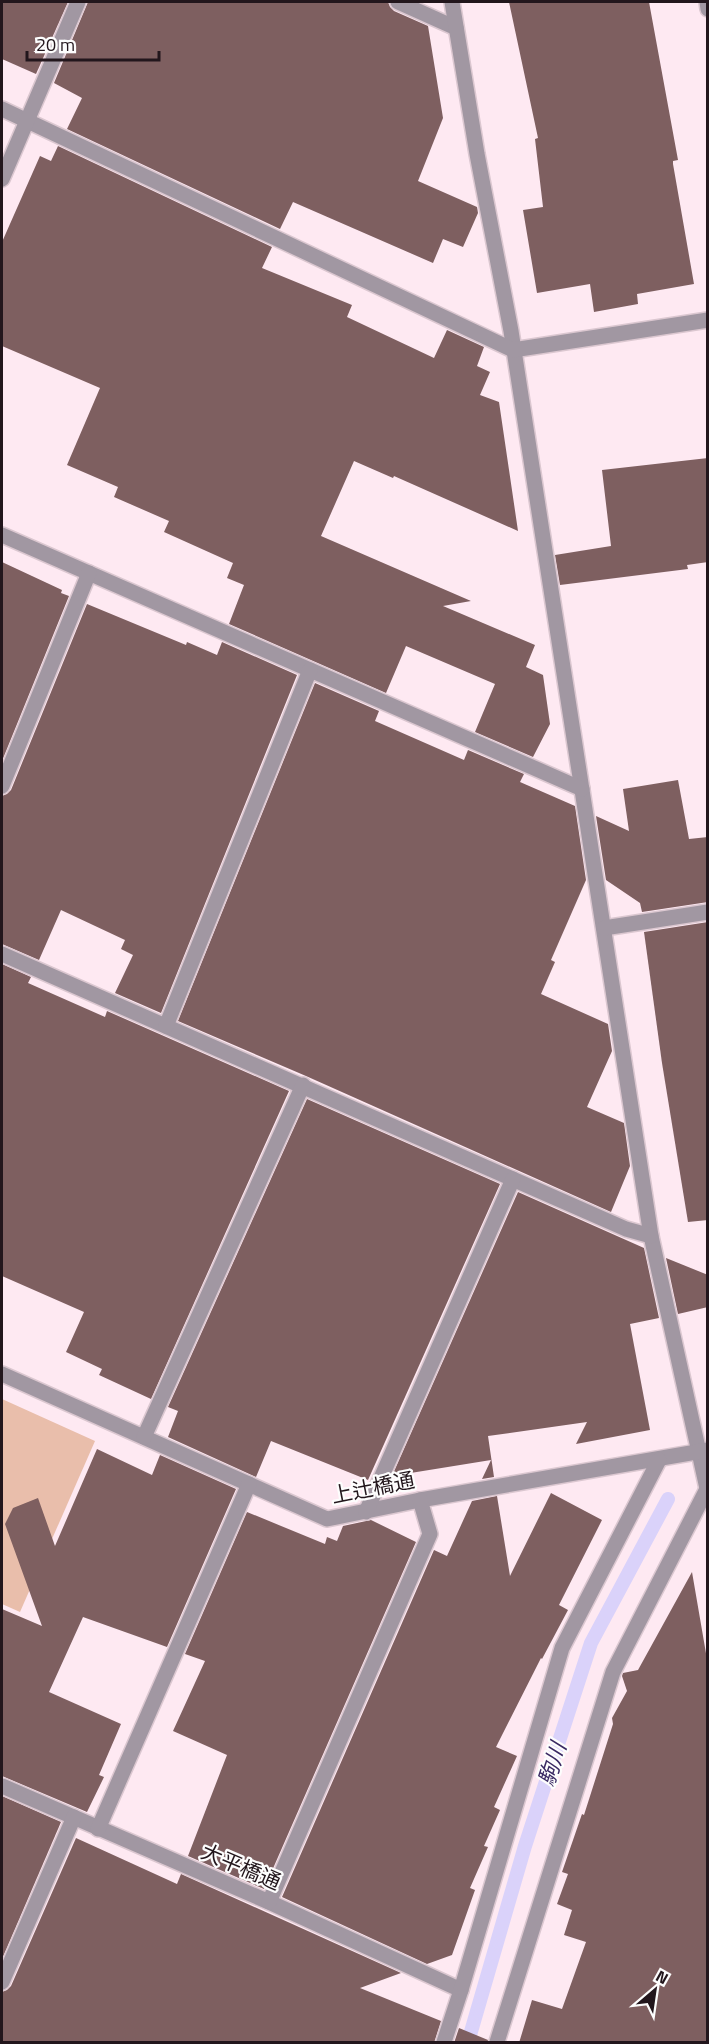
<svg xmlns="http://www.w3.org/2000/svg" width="709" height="2044" font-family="'Titillium Web','Noto Sans JP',sans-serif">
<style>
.green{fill:#e9beab}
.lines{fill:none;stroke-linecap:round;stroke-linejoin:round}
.stream{stroke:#dad2fa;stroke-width:14}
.building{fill:#7e5f60}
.minor-casing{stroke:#dbc7d0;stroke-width:18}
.minor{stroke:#a197a2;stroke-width:15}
.labels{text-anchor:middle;stroke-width:4.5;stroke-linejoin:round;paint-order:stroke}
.street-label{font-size:21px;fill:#22161c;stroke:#fdfdfd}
.water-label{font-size:22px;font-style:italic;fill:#3a2963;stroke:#fdfdfd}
</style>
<rect width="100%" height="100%" fill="#fee9f2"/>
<!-- green -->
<path class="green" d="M2,1399L95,1441L20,1612L2,1604Z"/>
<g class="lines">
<!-- stream -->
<path class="stream" d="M468,2042L525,1846L591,1643L668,1499"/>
</g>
<!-- building -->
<g class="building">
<path d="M2,2H68L36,74L2,59Z"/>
<path d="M88,2H388L390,7L394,11L428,26L443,118L418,181L477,207L478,213L463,247L443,239L433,263L293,202L280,229L67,129L82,98L54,83Z"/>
<path d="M509,2H649L678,160L673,161V164L694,284L637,294L638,304L594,312L590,284L537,293L523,210L543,207L535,139L538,138Z"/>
<path d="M58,146L272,247L262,268L352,305L347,317L434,358L447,330L484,347L477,366L490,372L480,395L499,402L518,531L394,476L393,478L354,461L321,536L471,601L443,606L535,645L526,667L543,675L550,724L533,757L475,732L495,684L406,646L386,693L229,624L244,585L227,578L233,563L164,532L169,521L114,497L118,487L67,465L100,388L2,346V242L40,156L51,161Z"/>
<path d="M708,458V562L687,565L688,569L560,585L555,555L611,546L602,470Z"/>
<path d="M2,562L62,590L61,593L69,596L2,761Z"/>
<path d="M87,604L186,645L187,642L217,655L222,642L297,675L161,1013L115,993L133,955L121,949L125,940L61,910L39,960L2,944V796L7,794L11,790Z"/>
<path d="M315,683L379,711L375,721L464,760L468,750L524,774L520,782L575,806L586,880L551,960L555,962L541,994L608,1024L612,1051L587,1107L624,1123L630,1166L611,1212L306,1076L178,1021Z"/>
<path d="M678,780L689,839L708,837V902L642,912L640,903L606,880L596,816L629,831L623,789Z"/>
<path d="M708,922V1220L688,1222L662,1063L644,932Z"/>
<path d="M2,964L31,977L28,983L105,1017L107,1011L289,1091L151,1399L99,1375L102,1369L66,1352L84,1312L2,1276Z"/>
<path d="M307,1099L500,1184L368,1480L271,1441L256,1477L168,1437L178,1411L168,1407Z"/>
<path d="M518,1192L644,1248L659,1318L630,1324L650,1430L576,1444L587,1422L488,1436L494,1477L482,1479L491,1460L392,1476Z"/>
<path d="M666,1258L708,1275V1307L678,1314Z"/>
<path d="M97,1449L152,1475L160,1455L236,1489L167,1647L83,1617L49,1692L121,1724L99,1775L104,1777L87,1812L2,1776V1609L42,1626L5,1524L13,1508L38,1498L55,1546Z"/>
<path d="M551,1493L602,1520L559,1605L568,1610L542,1659L541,1658L496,1747L517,1756L494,1807L500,1810L484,1846L488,1847L470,1888L475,1890L452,1955L427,1964L282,1897L434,1550L447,1556L472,1501L497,1496L510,1576Z"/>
<path d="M247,1512L325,1544L327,1537L337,1541L343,1526L371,1520L416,1542L264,1889L188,1856L227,1755L173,1731L205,1661L185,1654Z"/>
<path d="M692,1572L708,1665V2043H519L532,2000L562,2009L586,1942L564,1935L572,1910L557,1904L568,1874L562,1872L582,1814L584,1815L613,1724L612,1718L627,1691L622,1676L623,1673L638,1670Z"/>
<path d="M2,1796L61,1822L2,1959Z"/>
<path d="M76,1838L177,1884L181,1874L401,1973L360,1988L441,2021L434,2043H2V1992L7,1990L11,1986Z"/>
<path d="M459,2028L488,2040L487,2043H454Z"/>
</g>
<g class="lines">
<!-- minor casing -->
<g class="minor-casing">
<g id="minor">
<path d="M398,2L456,28"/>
<path d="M452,2L477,154L511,331L651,1236L708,1493"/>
<path d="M707,2L708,9"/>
<path d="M2,109L513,350L708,320"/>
<path d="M2,179L78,2"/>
<path d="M2,535L582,789"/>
<path d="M2,786L89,573"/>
<path d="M604,928L708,912"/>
<path d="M2,954L626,1229L651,1236"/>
<path d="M166,1026L310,670"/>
<path d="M2,1374L327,1519L420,1500L708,1450"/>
<path d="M144,1437L303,1085"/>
<path d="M366,1512L513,1179"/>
<path d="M2,1786L269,1902L461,1990"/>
<path d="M98,1829L249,1484"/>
<path d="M269,1902L430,1534L420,1500"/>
<path d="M2,1982L74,1817"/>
<path d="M444,2042L461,1990L562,1648L659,1460"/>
<path d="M497,2042L613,1672L707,1489"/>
</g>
</g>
<!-- minor -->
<use href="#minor" class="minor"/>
</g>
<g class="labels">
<!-- street labels -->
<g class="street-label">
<text transform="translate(373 1488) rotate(-11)" y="7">上辻橋通</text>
<text transform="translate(241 1867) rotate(23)" y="7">大平橋通</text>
</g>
<!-- water labels -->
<g class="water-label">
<text transform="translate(552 1764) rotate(-72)" y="8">駒川</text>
</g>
</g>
<!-- border -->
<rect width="709" height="2044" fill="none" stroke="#22161c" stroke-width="6"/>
<!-- north arrow -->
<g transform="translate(655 1990) rotate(29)" stroke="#fdfdfd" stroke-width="4.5" paint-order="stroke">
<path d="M0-4.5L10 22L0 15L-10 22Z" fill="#22161c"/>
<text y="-9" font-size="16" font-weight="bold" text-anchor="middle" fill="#22161c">N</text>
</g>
<!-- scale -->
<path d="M27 51v9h132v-9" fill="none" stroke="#22161c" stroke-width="3"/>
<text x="36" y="51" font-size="18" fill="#22161c" stroke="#fdfdfd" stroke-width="4.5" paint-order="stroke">20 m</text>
</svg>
